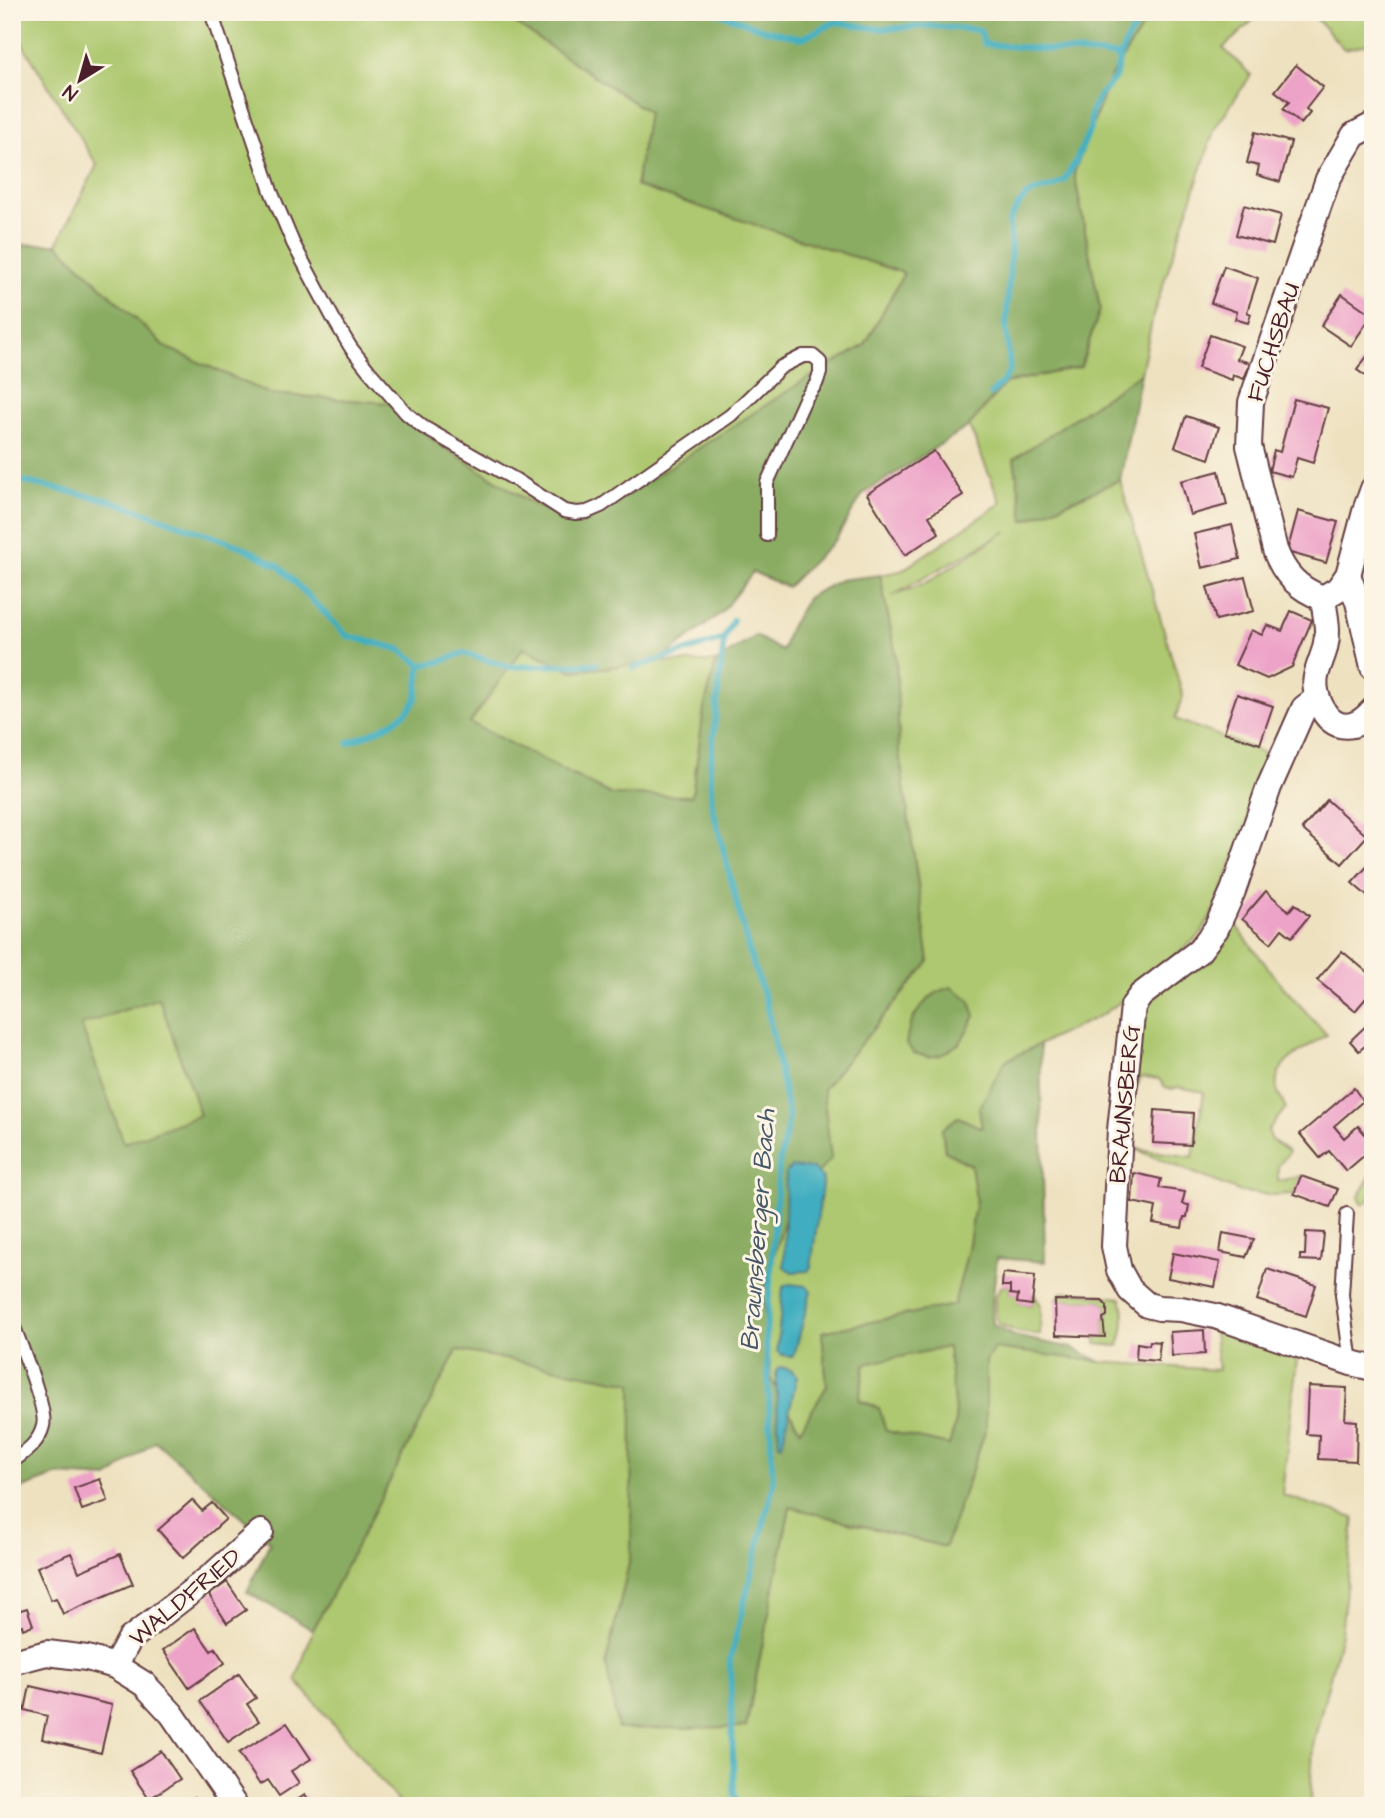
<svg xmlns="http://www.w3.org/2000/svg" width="1385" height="1818" font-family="'Architects Daughter',sans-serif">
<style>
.green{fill:#adc86f;stroke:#7c744d;stroke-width:2;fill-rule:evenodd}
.forest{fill:#8aac62;stroke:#6a6646;stroke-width:2;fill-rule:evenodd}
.water{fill:#41aec0;stroke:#466676;stroke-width:2}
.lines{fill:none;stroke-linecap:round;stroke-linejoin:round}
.stream{stroke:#41aec0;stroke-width:6}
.building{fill:#eda2c8}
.lane-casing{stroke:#633c41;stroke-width:16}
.street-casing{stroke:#633c41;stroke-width:28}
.lane{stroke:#fff;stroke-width:12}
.street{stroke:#fff;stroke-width:24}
.labels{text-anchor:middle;stroke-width:6;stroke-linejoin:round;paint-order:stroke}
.street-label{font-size:24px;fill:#4a1f2b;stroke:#fcf5e5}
.water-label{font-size:26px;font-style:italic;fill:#465867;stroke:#fcf5e5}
</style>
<rect width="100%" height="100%" fill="#fcf5e5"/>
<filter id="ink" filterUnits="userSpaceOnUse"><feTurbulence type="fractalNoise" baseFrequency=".0143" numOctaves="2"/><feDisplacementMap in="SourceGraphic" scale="14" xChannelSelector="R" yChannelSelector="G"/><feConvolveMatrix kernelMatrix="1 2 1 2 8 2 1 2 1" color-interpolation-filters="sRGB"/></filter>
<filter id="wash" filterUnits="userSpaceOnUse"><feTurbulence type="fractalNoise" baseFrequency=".00686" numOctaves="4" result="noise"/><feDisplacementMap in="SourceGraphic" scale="28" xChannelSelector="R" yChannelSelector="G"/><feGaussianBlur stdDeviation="1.57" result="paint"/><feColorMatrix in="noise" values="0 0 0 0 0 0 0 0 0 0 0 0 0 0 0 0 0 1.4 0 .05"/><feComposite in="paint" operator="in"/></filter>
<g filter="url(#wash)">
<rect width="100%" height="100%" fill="#eee1c0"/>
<!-- green -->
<g class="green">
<path d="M12,12H498L648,112L636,186L904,273L865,345L805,380L583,523L536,506L431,439L390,403L270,394L165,347L57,244L97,165L12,27Z"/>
<path d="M1156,12H1262L1223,48L1251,75L1215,128L1154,312L1141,373L1014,459L1025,521L1120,480L1183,696L1175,719L1272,756L1215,908L1201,934L1127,997L1102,1015L1005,1061L982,1128L945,1151L971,1165L976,1199L968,1250L954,1305L822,1332L827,1386L800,1431L771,1379L763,1293L790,1202L831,1159L822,1089L929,962L899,751L896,656L880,575L901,571L1001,503L969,426L1005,383L1081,367L1100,309L1074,173L1112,74L1150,15ZM1007,531L926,583L892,596Z"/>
<path d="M1310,12H1373V43L1344,49Z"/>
<path d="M523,648L573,671L658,662H716L704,709L692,796L612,795L469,723Z"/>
<path d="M1231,919L1279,982L1327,1035C1308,1047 1268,1064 1278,1092C1280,1098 1283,1103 1286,1108L1268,1130L1272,1140L1289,1152L1278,1166V1181L1301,1176L1294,1194L1273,1195L1241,1192L1132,1148L1193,1157L1204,1092L1178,1087L1172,1089L1165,1087L1159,1079L1141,1077L1136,1089L1140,1012Z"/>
<path d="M159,997L201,1116L124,1143L81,1025Z"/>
<path d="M1373,1171V1197L1363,1205L1359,1196Z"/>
<path d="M1002,1286H1010V1294L1018,1295V1303L1032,1305L1033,1293L1041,1305L1040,1335L1018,1332L998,1324C995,1311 991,1297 1002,1286Z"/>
<path d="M1070,1292L1121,1298C1126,1314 1124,1331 1119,1346L1096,1344V1337H1105L1103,1318L1107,1316V1306L1102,1301L1056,1300L1061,1293Z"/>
<path d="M1214,1330L1297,1358L1282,1495L1354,1518L1341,1634L1313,1745L1310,1806H402L296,1680L313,1630L457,1350L633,1383L631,1555L606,1663L746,1727L790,1507L945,1547L986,1429V1361L994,1347L1101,1362L1218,1370Z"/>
<path d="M948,1346L956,1422L949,1445L886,1431L879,1408L859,1400L865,1364Z"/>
</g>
<!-- forest -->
<g class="forest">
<path d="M498,12H1156L1150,16L1112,74L1074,173L1100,309L1080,367L1005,383L969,426L863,494L836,539L787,587L753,572L721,613L658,662L573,671L523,648L470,723L612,795L692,796L704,709L716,662L756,636L782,651L789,629L808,597L840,580L880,575L896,656L899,751L929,962L823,1089L831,1159L790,1202L763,1292L771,1379L800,1430L827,1386L822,1332L954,1305L968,1250L976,1199L971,1165L945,1151L942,1129L958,1117L982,1128L979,1108L1005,1061L1040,1044L1045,1262L997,1258L992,1304L993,1325L1014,1336L1072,1348L1101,1362L994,1348L986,1361V1429L945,1547L790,1507L746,1727L618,1729L606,1663L631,1555L632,1383L457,1350L313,1630L247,1592L270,1542L155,1441L108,1478L58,1475L23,1488L12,1497V245L57,244L165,347L270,394L390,403L431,439L536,506L583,523L805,380L865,345L904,273L636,186L648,112ZM159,998L200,1115L124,1143L81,1025ZM948,1347L956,1422L949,1445L886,1431L879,1408L859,1400L865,1364Z"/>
<path d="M1141,373L1120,480L1024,521L1014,459Z"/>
<path d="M951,987L969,999L975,1016L960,1043L941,1055L928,1057L914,1053L906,1044C908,1019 926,993 951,987Z"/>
</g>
<!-- water -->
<g class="water">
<path d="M792,1167L813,1169L823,1178L811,1267L808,1271L792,1272L784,1267L786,1172Z"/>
<path d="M789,1284L806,1286L811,1291L795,1352L792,1357L780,1354L777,1351L783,1287Z"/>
<path d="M780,1367L791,1370L797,1376L782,1445L779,1444L776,1371Z"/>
</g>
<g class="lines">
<!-- stream -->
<g class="stream">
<path d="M716,12L765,30L802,38L836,22L879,29L931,26L980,30L984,44L1120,56"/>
<path d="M991,394L1004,380L1010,370L1006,326L1011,248L1009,222L1017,207L1026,196L1037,191L1053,187L1064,181L1076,161L1090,129L1092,110L1100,95L1115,78L1120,56L1129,36L1139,23L1152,22L1162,12"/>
<path d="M12,479L112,501L243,547L280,567L347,636L399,649L421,665L440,662L463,653L510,667L596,664"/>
<path d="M733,620L724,639L710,768L712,805L750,955L766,1002L789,1118L779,1165L766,1334L773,1486L730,1660L734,1794L739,1806"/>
<path d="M634,668L724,639"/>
<path d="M348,743C367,735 409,720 416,698C419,689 418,677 421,665"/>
</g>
</g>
<g id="blocks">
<!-- building -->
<g class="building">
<path d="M1296,65L1323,87L1306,109L1310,113L1301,124L1283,109L1289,102L1275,91Z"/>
<path d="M1255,132L1291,142L1280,182L1257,175L1259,166L1247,163Z"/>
<path d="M1244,205L1281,215L1273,245L1236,235Z"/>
<path d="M1224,266L1258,278L1247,312L1251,314L1248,323L1235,319L1237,312L1211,303Z"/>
<path d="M1342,294L1372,315L1351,346L1321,326Z"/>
<path d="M1210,335L1242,346L1237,359L1250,363L1244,379L1233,375L1232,380L1198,368Z"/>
<path d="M1373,348V381L1357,370Z"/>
<path d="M1294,399L1328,408L1313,463L1297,458L1292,477L1269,471L1274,450L1280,452Z"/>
<path d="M1186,416L1219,427L1209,459L1175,447Z"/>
<path d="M934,451L963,495L929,516L939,533L905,555L867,494Z"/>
<path d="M1219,471L1227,505L1190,515L1181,481Z"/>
<path d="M1298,511L1338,522L1326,563L1287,552Z"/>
<path d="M1232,525L1240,559L1202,568L1194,534Z"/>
<path d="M1245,577L1254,611L1216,620L1207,587Z"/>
<path d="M1291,611L1312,620L1292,667L1267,679L1235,665L1251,630L1262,635L1267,625L1282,631Z"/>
<path d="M1237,694L1273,706L1260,744L1224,732Z"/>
<path d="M1327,800L1367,836L1342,864L1302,829Z"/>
<path d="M1373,860V901L1352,883Z"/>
<path d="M1266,891L1289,911L1295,904L1309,916L1292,937L1282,929L1271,943L1242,919Z"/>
<path d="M1342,951L1373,977V990L1355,1011L1317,980Z"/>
<path d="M1373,1019V1055L1365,1046L1359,1051L1350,1041Z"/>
<path d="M1354,1088L1363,1101L1334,1126L1344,1138L1358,1126L1373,1143V1148L1346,1171L1329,1151L1320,1158L1300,1134Z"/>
<path d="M1155,1110L1193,1113L1191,1145L1153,1143Z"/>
<path d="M1134,1173L1161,1179L1159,1188L1185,1192L1182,1204L1189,1205L1187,1217H1184L1182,1228L1153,1223L1156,1207L1132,1202Z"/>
<path d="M1301,1176L1338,1189L1330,1207L1294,1194Z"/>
<path d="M1306,1232L1324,1233L1321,1261L1300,1260V1255H1305Z"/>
<path d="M1223,1233L1254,1239L1246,1257L1220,1252Z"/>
<path d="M1173,1253L1220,1262L1215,1287L1168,1278Z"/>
<path d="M1267,1269L1316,1285L1306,1316L1257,1300Z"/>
<path d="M1003,1273L1035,1276L1032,1305L1017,1303L1018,1295L1010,1294V1286H1002Z"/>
<path d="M1055,1300L1102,1301L1107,1306V1316L1103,1318L1105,1337L1056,1335Z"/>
<path d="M1204,1330L1205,1354L1172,1356L1170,1332Z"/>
<path d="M1150,1341L1160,1342L1158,1361L1136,1359L1137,1343L1149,1345Z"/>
<path d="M1308,1386L1347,1388L1345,1420L1357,1421L1356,1461L1318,1459L1319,1435L1306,1434Z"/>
<path d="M100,1479L108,1501L82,1510L74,1488Z"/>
<path d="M192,1500L202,1511L212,1503L226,1519L183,1558L158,1530Z"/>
<path d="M71,1553L79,1572L120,1554L133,1584L63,1614L56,1598L51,1600L37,1567Z"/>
<path d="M227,1582L246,1610L227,1623L209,1595Z"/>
<path d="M12,1598L18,1611L27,1608L33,1625L23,1629L22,1625L12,1629Z"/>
<path d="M195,1628L211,1651L215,1648L225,1663L189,1688L163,1650Z"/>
<path d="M239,1674L256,1698L247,1704L259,1721L228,1742L200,1701Z"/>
<path d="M30,1686L112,1705L101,1753L42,1739L47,1716L25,1710Z"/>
<path d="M12,1688L25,1710L12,1717Z"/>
<path d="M287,1723L311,1759L291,1771L299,1783L279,1796L268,1780L260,1785L239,1753Z"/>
<path d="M161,1751L180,1779L149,1799L130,1771Z"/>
<path d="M305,1795L312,1806H288Z"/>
<path d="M195,1797L201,1806H183Z"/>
</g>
</g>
</g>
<g filter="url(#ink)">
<use href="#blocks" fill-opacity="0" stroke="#633c41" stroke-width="2"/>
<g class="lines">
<!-- lane casing -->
<g class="lane-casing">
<g id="lane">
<path d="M211,12L271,191L293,243L333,318L351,348L369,371L406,413L423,427L516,480L564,511L576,513L587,512L601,506L731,415L781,367L803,356H813L820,362V373L816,384L805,399L767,483V535"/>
<path d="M1347,1214L1342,1295L1351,1363"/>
<path d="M12,1322C19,1341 48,1410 43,1426C39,1443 25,1452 12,1462"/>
</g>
</g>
<!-- street casing -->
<g class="street-casing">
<g id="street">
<path d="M1348,575L1358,602L1373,667"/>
<path d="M1323,598C1298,589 1284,574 1275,550L1249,446L1251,402L1328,179L1354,135L1373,125"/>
<path d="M1323,598C1324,608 1327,620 1327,631C1328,662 1305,672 1321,706C1325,715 1330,722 1340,725C1354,728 1363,721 1373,710"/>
<path d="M1323,598L1338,589L1348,575L1366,508L1373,489"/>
<path d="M1317,698L1304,708L1269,787L1233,891L1216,929L1199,951L1141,995L1133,1006L1120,1130L1114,1246L1119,1270L1130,1290L1147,1305L1159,1308L1181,1309L1215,1316L1351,1363L1373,1368"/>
<path d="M12,1662L47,1653L87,1658L115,1666L144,1684L172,1714L235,1806"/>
<path d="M115,1666L130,1639L214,1574L261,1532"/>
</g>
</g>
<!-- lane -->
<use href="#lane" class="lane"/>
<!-- street -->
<use href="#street" class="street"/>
</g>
</g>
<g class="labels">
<!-- street labels -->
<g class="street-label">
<text transform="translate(1273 342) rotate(-72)" y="8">FUCHSBAU</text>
<text transform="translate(1124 1104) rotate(-85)" y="8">BRAUNSBERG</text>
<text transform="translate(185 1597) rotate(-40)" y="8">WALDFRIED</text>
</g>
<!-- water labels -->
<g class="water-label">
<text transform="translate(757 1230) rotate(-86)" y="9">Braunsberger Bach</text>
</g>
</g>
<!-- margin -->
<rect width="1385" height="1818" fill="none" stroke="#fcf5e5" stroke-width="42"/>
<!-- north arrow -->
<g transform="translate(80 80) rotate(217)" stroke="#fcf5e5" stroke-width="5" paint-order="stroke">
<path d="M0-5L12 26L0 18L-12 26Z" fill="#4a1f2b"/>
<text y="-10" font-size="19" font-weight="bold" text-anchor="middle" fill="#4a1f2b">N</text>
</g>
</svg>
